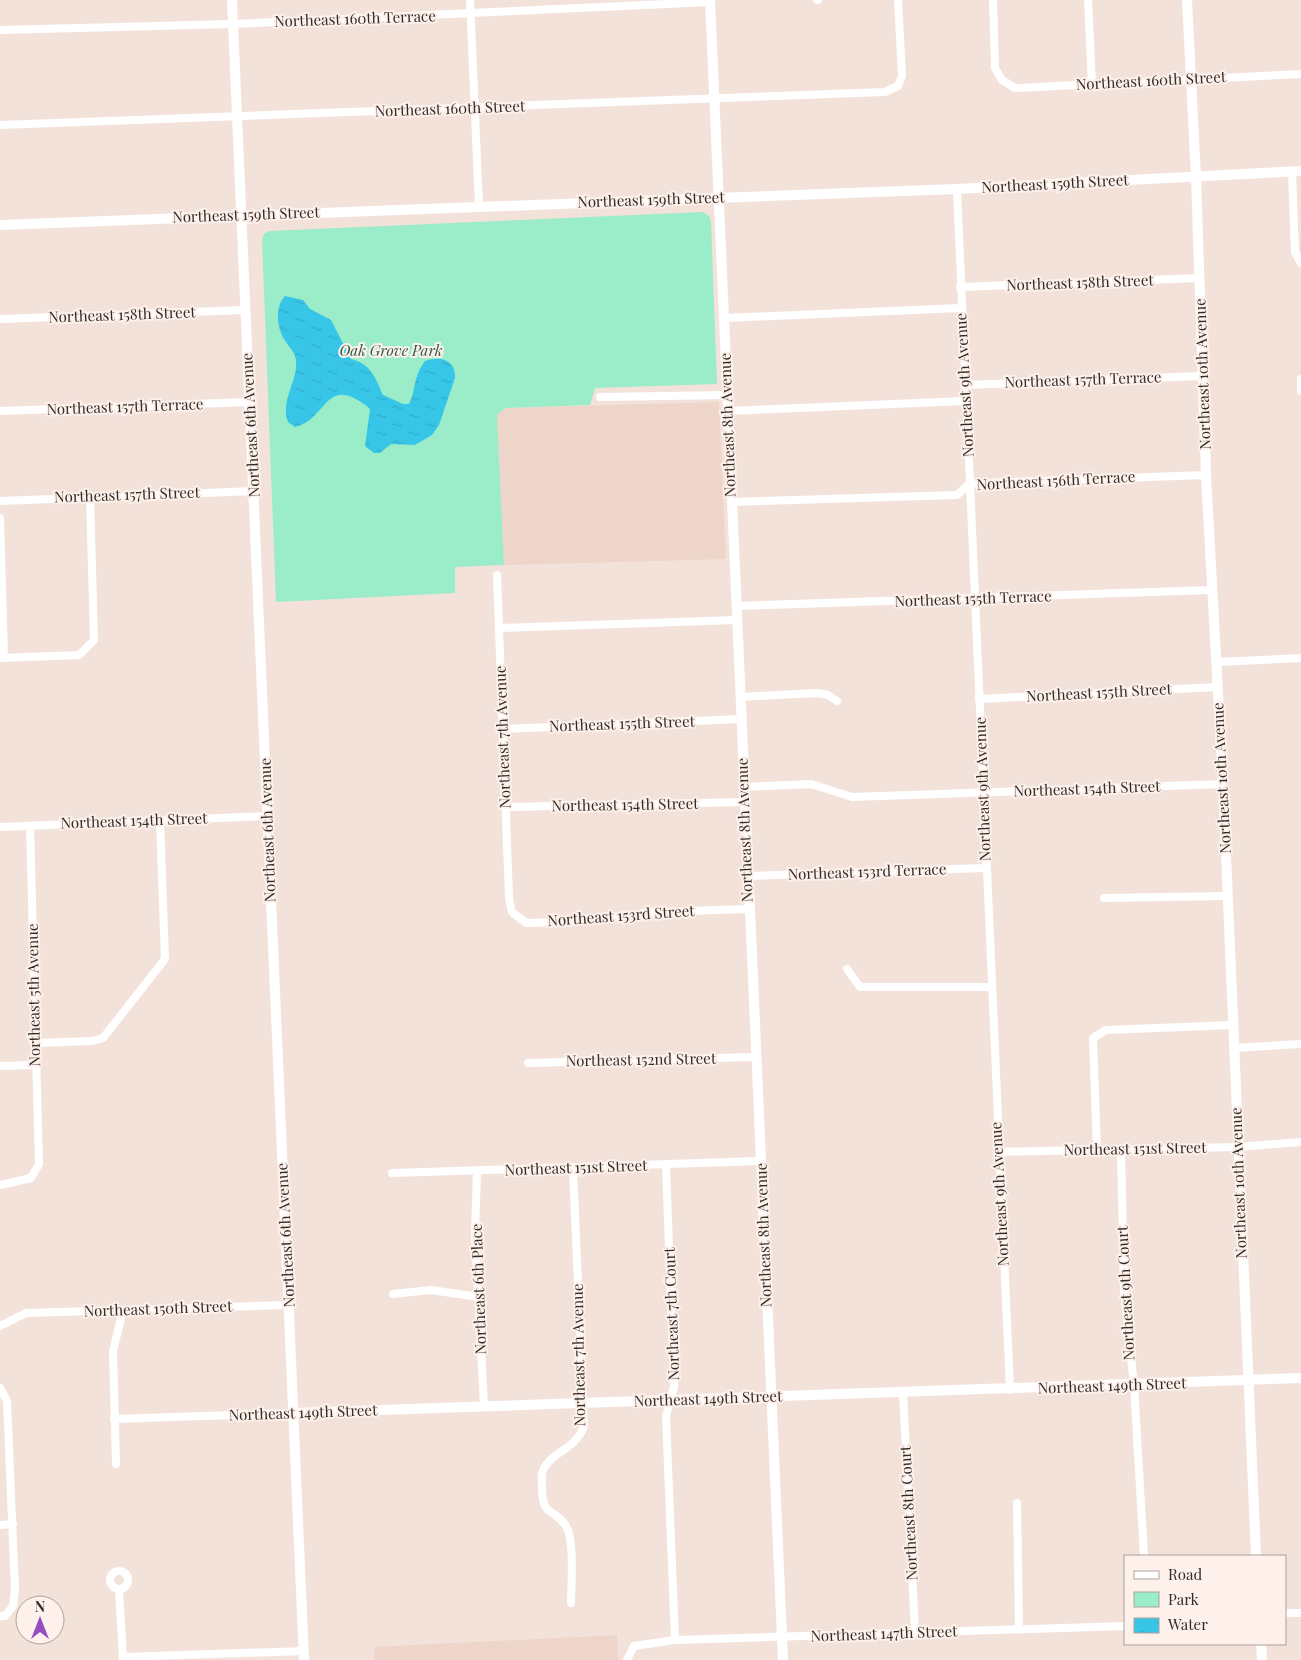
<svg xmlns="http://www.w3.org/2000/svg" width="1301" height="1660" font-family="'Playfair Display',serif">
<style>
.built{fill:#eed5ca}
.green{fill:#9aedc8}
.water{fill:url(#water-ripples)}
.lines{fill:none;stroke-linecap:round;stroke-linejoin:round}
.street{stroke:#fff;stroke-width:8}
.secondary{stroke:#fff;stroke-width:10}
.labels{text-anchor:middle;stroke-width:4;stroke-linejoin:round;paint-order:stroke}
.street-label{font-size:15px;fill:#322c29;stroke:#fef0ea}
.park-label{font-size:15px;font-style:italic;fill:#2b5a46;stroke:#fef0ea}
</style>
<defs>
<pattern id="water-ripples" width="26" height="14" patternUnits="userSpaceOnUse" patternTransform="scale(1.25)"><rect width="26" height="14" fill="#38c6e8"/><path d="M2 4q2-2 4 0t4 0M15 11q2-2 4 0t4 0" fill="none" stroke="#32aac7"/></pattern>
</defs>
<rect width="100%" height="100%" fill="#f3e2da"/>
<!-- built -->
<g class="built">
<path d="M719,402L726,559L504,565L497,415L500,411L505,408Z"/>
<path d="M617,1635L618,1660H375L374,1647Z"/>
</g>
<!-- green -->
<path class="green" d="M703,212L709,216L711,221L717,384L595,388L590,405L505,408L497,415L504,565L455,567V593L276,602L262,240L264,234L269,231Z"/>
<!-- water -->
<path class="water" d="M285,296L303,300L310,309L331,320L351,359C371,364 375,377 383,395L403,404H409C417,388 412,379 425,361C439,356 456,359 455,378L439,425L432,435L415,445L391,444L380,453H374L365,446L370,409C325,371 327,421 295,427L288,422C280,401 298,380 296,362C296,353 291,350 286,342C277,330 274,307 285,296Z"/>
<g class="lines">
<!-- street -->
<g class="street">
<path d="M470,0L479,206"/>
<path d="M817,0H818"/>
<path d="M993,0L995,68L1002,80L1015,88L1301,74"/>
<path d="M1088,0L1092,85"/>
<path d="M0,30L233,24L710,2"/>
<path d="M0,125L885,92L898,86L902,76L898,0"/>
<path d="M1292,172L1295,252L1301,263"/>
<path d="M957,189C972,589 990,989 1010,1390"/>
<path d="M960,287L1199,278"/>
<path d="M724,318L961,308"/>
<path d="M0,319L245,310"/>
<path d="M1301,379V391"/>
<path d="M964,385L1203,376"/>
<path d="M600,397L727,395"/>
<path d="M0,411L249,402"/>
<path d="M727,411L965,401"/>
<path d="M0,501L255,491"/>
<path d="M731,502L957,495L969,484L982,483L1206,475"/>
<path d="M0,518L4,658"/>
<path d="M497,575L509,898L512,912L526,923L568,922L655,912L748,909"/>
<path d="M736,606L1211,590"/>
<path d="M499,628L737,620"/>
<path d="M0,658L79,655L94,640L90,496"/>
<path d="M1217,662L1301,658"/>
<path d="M740,697L817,693L828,695L837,701"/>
<path d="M979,699L1218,687"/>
<path d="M504,729L741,719"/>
<path d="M743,787L811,784L852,797L1223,784"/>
<path d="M506,807L744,802"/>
<path d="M0,827L267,816"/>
<path d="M749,876L986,868"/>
<path d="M1104,898L1227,896"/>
<path d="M847,969L860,987H989"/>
<path d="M35,1043L93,1041L103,1038L165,959L160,820"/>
<path d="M1234,1048L1301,1044"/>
<path d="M528,1063L755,1057"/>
<path d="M0,1066L36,1065"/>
<path d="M1097,1149L1093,1038L1106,1030L1233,1025"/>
<path d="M1121,1149L1124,1292L1134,1385L1144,1556"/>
<path d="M998,1152L1237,1147L1301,1142"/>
<path d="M666,1165L674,1387L666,1416L675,1640"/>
<path d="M477,1171L475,1234L484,1406"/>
<path d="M392,1173L760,1161"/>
<path d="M0,1185L31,1178L39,1164L30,826"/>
<path d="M393,1294L431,1290L479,1297"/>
<path d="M0,1326L26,1313L289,1305"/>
<path d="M0,1388L7,1401L15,1589L13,1606L5,1616H0"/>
<path d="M903,1392L915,1633"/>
<path d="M114,1419L294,1413"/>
<path d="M116,1464L113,1351L123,1310"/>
<path d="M1017,1503L1019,1629"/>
<path d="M0,1525L13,1524"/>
<circle cx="119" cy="1580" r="9"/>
<path d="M119,1589L123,1660"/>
<path d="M571,1603C571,1584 575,1541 566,1526C554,1507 542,1519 542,1486C542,1481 541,1474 543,1470C553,1450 573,1452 584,1427L573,1168"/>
<path d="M1285,1613H1301"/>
<path d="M123,1657L304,1651"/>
<path d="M627,1660L634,1646L675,1640L1125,1626"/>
</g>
<!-- secondary -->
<g class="secondary">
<path d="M232,0L304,1660"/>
<path d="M710,0L783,1660"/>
<path d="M1187,0L1196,177L1206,475L1223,784L1256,1556"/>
<path d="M0,225L957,189L1301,171"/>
<path d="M294,1413L1301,1378"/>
<path d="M1261,1644L1262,1660"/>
</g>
</g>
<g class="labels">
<!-- street labels -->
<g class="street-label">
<text transform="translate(355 19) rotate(-2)" y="5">Northeast 160th Terrace</text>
<text transform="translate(1151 81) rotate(-3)" y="5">Northeast 160th Street</text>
<text transform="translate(450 109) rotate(-2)" y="5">Northeast 160th Street</text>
<text transform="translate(1055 184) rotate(-3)" y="5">Northeast 159th Street</text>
<text transform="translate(651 200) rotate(-2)" y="5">Northeast 159th Street</text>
<text transform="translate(246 215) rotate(-2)" y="5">Northeast 159th Street</text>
<text transform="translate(1080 283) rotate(-2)" y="5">Northeast 158th Street</text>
<text transform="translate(122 315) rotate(-2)" y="5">Northeast 158th Street</text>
<text transform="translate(1203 374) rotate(-92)" y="5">Northeast 10th Avenue</text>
<text transform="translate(1083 380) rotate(-2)" y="5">Northeast 157th Terrace</text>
<text transform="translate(965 385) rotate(-93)" y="5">Northeast 9th Avenue</text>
<text transform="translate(125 407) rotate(-2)" y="5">Northeast 157th Terrace</text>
<text transform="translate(251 425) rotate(-93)" y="5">Northeast 6th Avenue</text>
<text transform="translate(728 425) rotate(-92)" y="5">Northeast 8th Avenue</text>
<text transform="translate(1056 481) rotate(-3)" y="5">Northeast 156th Terrace</text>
<text transform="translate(127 495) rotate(-2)" y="5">Northeast 157th Street</text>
<text transform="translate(973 599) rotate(-2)" y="5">Northeast 155th Terrace</text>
<text transform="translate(1099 693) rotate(-3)" y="5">Northeast 155th Street</text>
<text transform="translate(622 724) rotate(-2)" y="5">Northeast 155th Street</text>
<text transform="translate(503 737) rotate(-92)" y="5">Northeast 7th Avenue</text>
<text transform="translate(1222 778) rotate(-93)" y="5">Northeast 10th Avenue</text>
<text transform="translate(983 789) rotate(-92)" y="5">Northeast 9th Avenue</text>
<text transform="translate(1087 789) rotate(-2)" y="5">Northeast 154th Street</text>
<text transform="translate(625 805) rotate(-1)" y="5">Northeast 154th Street</text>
<text transform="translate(134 821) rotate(-2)" y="5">Northeast 154th Street</text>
<text transform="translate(268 830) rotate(-92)" y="5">Northeast 6th Avenue</text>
<text transform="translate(745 830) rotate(-92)" y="5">Northeast 8th Avenue</text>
<text transform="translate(867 872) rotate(-2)" y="5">Northeast 153rd Terrace</text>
<text transform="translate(621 916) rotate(-4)" y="5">Northeast 153rd Street</text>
<text transform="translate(34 995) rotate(-91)" y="5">Northeast 5th Avenue</text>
<text transform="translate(641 1060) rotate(-1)" y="5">Northeast 152nd Street</text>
<text transform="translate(1135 1149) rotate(-1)" y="5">Northeast 151st Street</text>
<text transform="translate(576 1168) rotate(-2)" y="5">Northeast 151st Street</text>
<text transform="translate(1239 1183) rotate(-92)" y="5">Northeast 10th Avenue</text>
<text transform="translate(1000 1194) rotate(-93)" y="5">Northeast 9th Avenue</text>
<text transform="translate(286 1235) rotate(-93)" y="5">Northeast 6th Avenue</text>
<text transform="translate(764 1235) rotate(-92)" y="5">Northeast 8th Avenue</text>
<text transform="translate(479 1289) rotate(-92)" y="5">Northeast 6th Place</text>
<text transform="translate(1126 1293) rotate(-93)" y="5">Northeast 9th Court</text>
<text transform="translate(158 1309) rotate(-2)" y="5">Northeast 150th Street</text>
<text transform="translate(672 1314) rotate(-92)" y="5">Northeast 7th Court</text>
<text transform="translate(579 1355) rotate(-91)" y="5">Northeast 7th Avenue</text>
<text transform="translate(1112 1386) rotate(-2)" y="5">Northeast 149th Street</text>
<text transform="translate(708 1399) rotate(-2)" y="5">Northeast 149th Street</text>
<text transform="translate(303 1413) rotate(-2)" y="5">Northeast 149th Street</text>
<text transform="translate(909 1513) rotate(-93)" y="5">Northeast 8th Court</text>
<text transform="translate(884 1634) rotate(-2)" y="5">Northeast 147th Street</text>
</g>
<!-- park labels -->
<g class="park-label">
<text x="391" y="356">Oak Grove Park</text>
</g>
</g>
<!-- legend -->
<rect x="1124" y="1555" width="162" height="90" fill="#fef0ea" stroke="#aca29d"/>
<rect x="1134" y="1571" width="25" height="8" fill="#ffffff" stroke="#aca29d"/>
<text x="1168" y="1580" font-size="15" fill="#322c29">Road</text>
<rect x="1134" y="1592" width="25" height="15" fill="#9aedc8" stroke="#aca29d"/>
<text x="1168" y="1605" font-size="15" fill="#322c29">Park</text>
<rect x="1134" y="1618" width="25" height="15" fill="url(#water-ripples)" stroke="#aca29d"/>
<text x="1168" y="1630" font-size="15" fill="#322c29">Water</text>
<!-- north arrow -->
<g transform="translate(40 1620)"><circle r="24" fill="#fef0ea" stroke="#aca29d"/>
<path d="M0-4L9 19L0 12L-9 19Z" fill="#944ec2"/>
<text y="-8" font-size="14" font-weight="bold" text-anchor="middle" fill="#322c29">N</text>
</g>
</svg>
